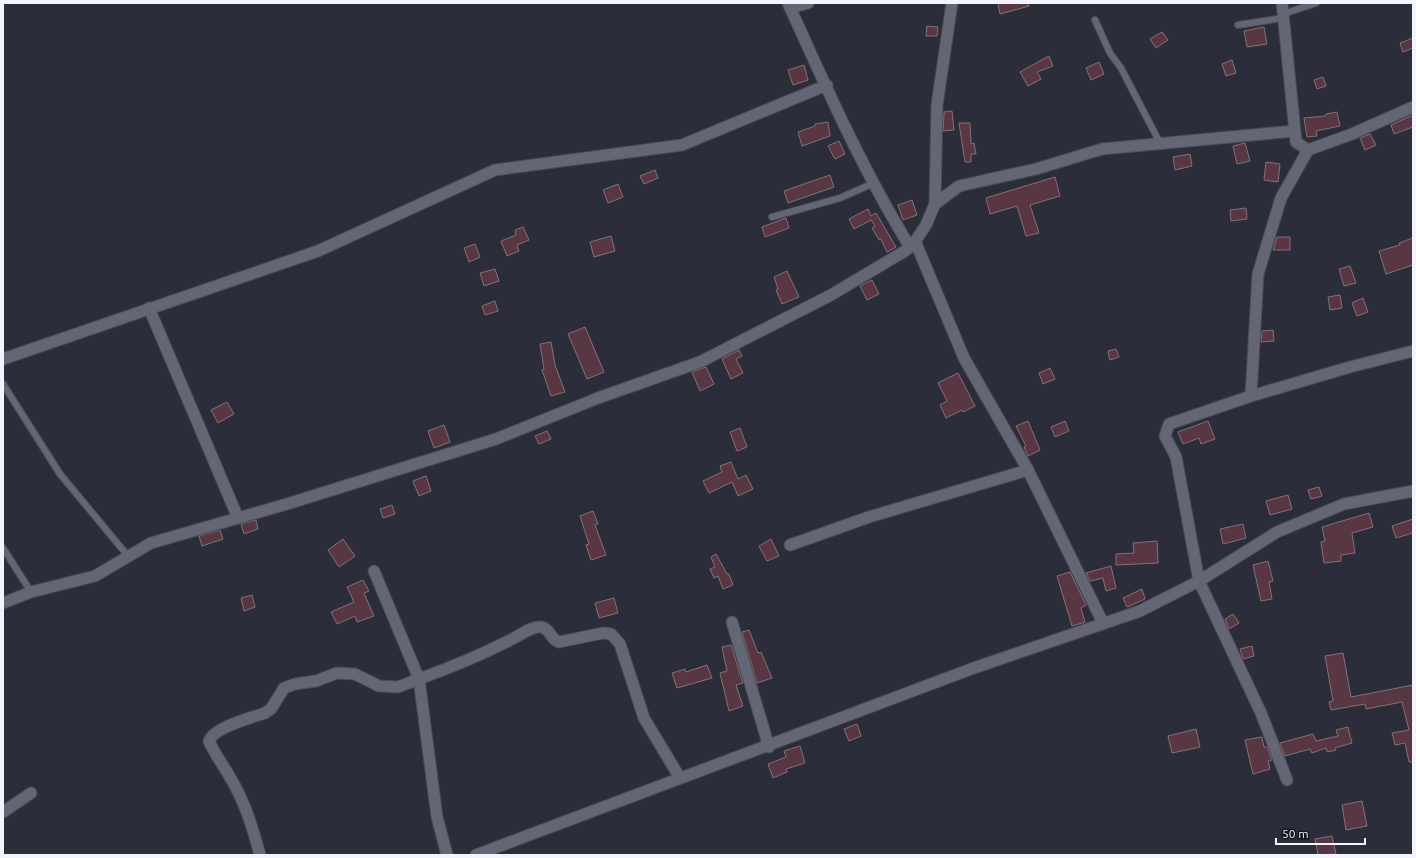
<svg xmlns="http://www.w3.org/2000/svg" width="1416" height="858" font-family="Ubuntu,sans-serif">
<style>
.building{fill:#593742;stroke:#847177}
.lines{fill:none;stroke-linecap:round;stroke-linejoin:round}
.service-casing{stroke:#4a4b56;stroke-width:8}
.minor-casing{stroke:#4a4b56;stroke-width:13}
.service{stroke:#646575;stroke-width:6}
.minor{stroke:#646575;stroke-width:11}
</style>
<rect width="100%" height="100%" fill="#2c2d3b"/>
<!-- building -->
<g class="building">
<path d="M998,3H1028L1029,6L1000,14Z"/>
<path d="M927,26L938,27L937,36H926Z"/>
<path d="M1264,27L1267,44L1247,47L1244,31Z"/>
<path d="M1162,32L1168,40L1156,48L1150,39Z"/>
<path d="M1413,38V48L1403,52L1400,43Z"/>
<path d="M1049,56L1053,66L1037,72L1041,79L1028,86L1020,72Z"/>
<path d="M1232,60L1236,73L1226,76L1222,64Z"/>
<path d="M1099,62L1104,74L1091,80L1086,68Z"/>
<path d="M804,65L808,80L793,85L788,70Z"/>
<path d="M1323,77L1326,86L1317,89L1314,80Z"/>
<path d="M952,111L954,130L943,131L944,112Z"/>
<path d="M1337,112L1340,126L1316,131L1317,136L1307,137L1304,118L1326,116V114Z"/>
<path d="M1413,115V127L1394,134L1391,125Z"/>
<path d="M828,122L830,136L802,146L798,132L815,126V124Z"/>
<path d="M959,123H970L971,144L974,143L976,154H971V162H965Z"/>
<path d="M1370,134L1376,145L1365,150L1360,138Z"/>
<path d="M839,141L845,154L835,159L828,146Z"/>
<path d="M1245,143L1250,161L1237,164L1233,146Z"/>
<path d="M1190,154L1192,166L1175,170L1173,157Z"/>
<path d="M1266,162L1280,164L1278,182L1264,180Z"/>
<path d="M655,170L658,178L644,184L640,176Z"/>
<path d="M830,175L834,187L788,203L784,191Z"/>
<path d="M1055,177L1060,196L1030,205L1039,233L1026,236L1017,206L990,214L986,198Z"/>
<path d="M618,184L623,197L608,203L603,190Z"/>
<path d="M912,200L917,215L903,220L898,205Z"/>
<path d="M1246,208L1247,219L1231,221L1230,210Z"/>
<path d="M868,209L871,216L876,213L896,247L887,252L881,239L879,240L872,228L875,226L871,220L854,229L849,219Z"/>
<path d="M786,218L789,228L765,237L762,227Z"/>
<path d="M523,227L529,240L517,245L519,251L507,256L501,241L516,235L515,230Z"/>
<path d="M611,236L615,251L594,257L590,242Z"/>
<path d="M1277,237H1290V250H1273Z"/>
<path d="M1413,238V265L1386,274L1379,251L1400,245L1399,243Z"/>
<path d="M475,244L480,257L469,262L464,248Z"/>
<path d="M1350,266L1356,283L1344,286L1339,269Z"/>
<path d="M495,269L499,281L484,286L480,273Z"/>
<path d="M787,271L799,297L782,304L776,290L778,289L774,277Z"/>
<path d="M872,280L879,294L867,300L860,286Z"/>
<path d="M1340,295L1342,308L1330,310L1328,297Z"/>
<path d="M1363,298L1368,312L1357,316L1352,303Z"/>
<path d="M495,301L498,311L485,315L482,306Z"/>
<path d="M585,327L604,372L587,379L568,334Z"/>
<path d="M1273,330L1274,341L1261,342L1262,331Z"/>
<path d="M551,342L555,365L565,392L551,396L542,370L544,369L540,344Z"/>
<path d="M1116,349L1119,357L1110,360L1108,351Z"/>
<path d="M739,350L742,356L736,359L743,373L731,379L722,359Z"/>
<path d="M706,367L714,384L700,391L692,372Z"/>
<path d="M1050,368L1055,379L1043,384L1039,373Z"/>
<path d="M958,373L975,406L963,412L962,410L946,418L940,405L947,401L938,383Z"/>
<path d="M227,402L234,414L218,423L211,410Z"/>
<path d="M1028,421L1040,450L1028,456L1024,447L1026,446L1016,426Z"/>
<path d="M1065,421L1069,431L1055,437L1051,427Z"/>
<path d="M1208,421L1215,439L1201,444L1199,438L1183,444L1178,432Z"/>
<path d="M444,425L450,442L434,448L428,431Z"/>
<path d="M740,428L747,447L737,451L730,432Z"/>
<path d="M547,431L551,439L539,444L535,436Z"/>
<path d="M731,462L738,479L746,475L753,489L738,496L732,482L709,493L703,481L722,472L720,466Z"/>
<path d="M426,476L431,491L419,496L413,481Z"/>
<path d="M1319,487L1322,496L1311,499L1308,490Z"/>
<path d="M1288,495L1292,509L1270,515L1266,501Z"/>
<path d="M392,505L395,514L383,518L380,509Z"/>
<path d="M593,511L598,524L595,525L606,555L591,560L586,545L589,544L580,516Z"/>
<path d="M1369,513L1373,527L1352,533L1355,553L1341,555V561L1324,563L1321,542L1325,541L1322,527Z"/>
<path d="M1413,519V533L1396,538L1392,526Z"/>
<path d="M256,520L258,529L244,534L241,524Z"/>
<path d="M1243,524L1246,538L1223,544L1220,529Z"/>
<path d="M220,530L223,539L202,546L199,536Z"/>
<path d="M343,539L355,556L339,567L328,550Z"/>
<path d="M771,539L779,556L767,561L759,546Z"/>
<path d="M1157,541L1158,563L1116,565V554L1134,553L1133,543Z"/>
<path d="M716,554L727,574H729L733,585L723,589L718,576L714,578L710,569L715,567L711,557Z"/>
<path d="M1268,561L1273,581L1269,582L1272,599L1261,601L1253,565Z"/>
<path d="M1111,566L1116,588L1106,591L1103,578L1090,581L1086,573Z"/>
<path d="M1070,572L1086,605L1081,608L1085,622L1072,626L1057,576Z"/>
<path d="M363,580L369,591L364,593L374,616L357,622L355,616L337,624L331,612L354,602L347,587Z"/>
<path d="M1142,589L1145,599L1127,607L1123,598Z"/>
<path d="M252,595L255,607L244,611L241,598Z"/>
<path d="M614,598L618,613L599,618L595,603Z"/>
<path d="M1233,614L1239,623L1229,629L1225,619Z"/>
<path d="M749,630L758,653L761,652L772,678L757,683L742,632Z"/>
<path d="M731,645L743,683L736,685L743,706L729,711L720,673L727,671L722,647Z"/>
<path d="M1252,646L1254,656L1243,659L1240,649Z"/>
<path d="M1343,653L1351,697L1413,685V762H1409L1405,743L1395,745L1392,733L1409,730L1402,702L1366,709L1365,704L1331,710L1329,702L1333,701L1325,656Z"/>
<path d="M707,665L712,678L677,688L672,673L685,669L686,672Z"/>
<path d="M857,724L861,736L849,741L844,729Z"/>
<path d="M1348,727L1352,743L1335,748L1336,750L1327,752L1326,748L1312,753L1310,749L1285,756L1280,743L1313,734L1316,741L1338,736L1336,730Z"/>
<path d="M1196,729L1200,747L1172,753L1168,736Z"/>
<path d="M1262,737L1264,747H1267L1272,760L1268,761L1270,769L1253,774L1245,740Z"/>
<path d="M800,746L805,763L786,769L787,772L773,778L768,764L786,757L784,751Z"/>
<path d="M1362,801L1367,826L1346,830L1342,805Z"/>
<path d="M1332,836L1336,854L1318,855L1315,839Z"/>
</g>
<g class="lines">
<!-- service casing -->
<g class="service-casing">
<g id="service">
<path d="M1283,14L1316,3"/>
<path d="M1095,20L1110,53L1121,68L1160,143"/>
<path d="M1238,25L1283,18"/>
<path d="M772,217L840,198L874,183"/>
<path d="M3,384L60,474L128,556"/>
<path d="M3,548L31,592"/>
</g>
</g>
<!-- minor casing -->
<g class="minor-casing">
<g id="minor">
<path d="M1282,3L1296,142L1308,150"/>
<path d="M790,8L808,3"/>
<path d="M935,204L937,105L952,3"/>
<path d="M915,241L964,358L1028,470L1103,623"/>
<path d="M912,246L926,225L935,204L959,186L1036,169L1102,149L1295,131"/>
<path d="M149,308L238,518"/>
<path d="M3,359L318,251L495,170L682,145L827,85"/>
<path d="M1251,396L1350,367L1413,351"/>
<path d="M790,545L869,517L1028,470"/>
<path d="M3,603L31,592L95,576L151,543L287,504L496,439L598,398L700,362L831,295L905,251L910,247C863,171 825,85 788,3"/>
<path d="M732,622L769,747"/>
<path d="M1287,780L1261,713L1199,581L1176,457L1165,436L1169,424L1251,396L1258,274L1281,198L1308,150L1352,134L1413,107"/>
<path d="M3,812L31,793"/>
<path d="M260,855C253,829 245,802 231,779C224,766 215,755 209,741C214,727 251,718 265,713L271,709L284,688L295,684L316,681L337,673L355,674L379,686L398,687L419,679L374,571"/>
<path d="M447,855L437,817L419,679C452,667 484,654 516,637C523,633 533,626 541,627C550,628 550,639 559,642L603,633L611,634L620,644L644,718L680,778"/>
<path d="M476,855L971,669L1140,611L1199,581L1277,532L1344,504L1413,491"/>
</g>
</g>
<!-- service -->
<use href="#service" class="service"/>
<!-- minor -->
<use href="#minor" class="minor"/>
</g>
<!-- border -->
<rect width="1416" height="858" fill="none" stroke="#f3f4fd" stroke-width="8"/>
<!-- scale -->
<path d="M1276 838v6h89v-6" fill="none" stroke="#f3f4fd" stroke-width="2"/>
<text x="1282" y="838" font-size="12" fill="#f3f4fd" stroke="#15161c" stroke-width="3" paint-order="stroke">50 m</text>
</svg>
